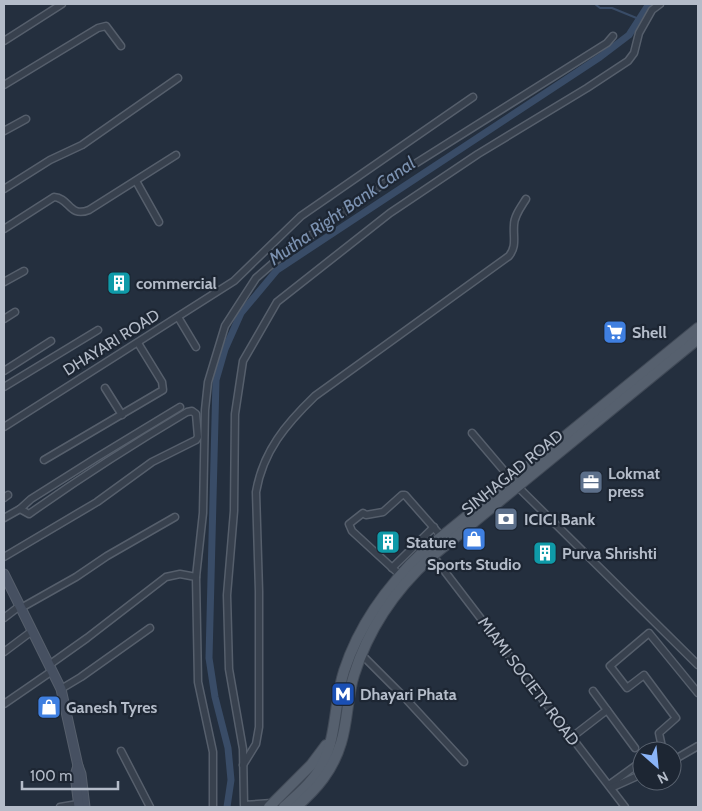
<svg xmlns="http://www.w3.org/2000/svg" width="702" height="811" font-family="Cabin,sans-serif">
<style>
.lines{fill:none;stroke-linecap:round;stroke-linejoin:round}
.stream{stroke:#394c67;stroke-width:2}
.canal{stroke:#394c67;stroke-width:7}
.street-casing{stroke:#565f6c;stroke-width:9}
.secondary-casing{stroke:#565f6c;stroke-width:11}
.primary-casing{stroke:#414a57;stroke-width:12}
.street{stroke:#38414e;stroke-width:6}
.secondary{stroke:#465061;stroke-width:9}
.primary{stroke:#56606e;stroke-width:10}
.labels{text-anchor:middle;stroke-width:4.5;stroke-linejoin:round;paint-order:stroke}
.poi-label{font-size:16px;font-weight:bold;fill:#b4bcc9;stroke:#1d2633;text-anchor:start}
.street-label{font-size:16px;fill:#b4bcc9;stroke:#1d2633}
.water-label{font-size:18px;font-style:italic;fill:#7c92b1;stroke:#1d2633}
</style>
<rect width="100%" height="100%" fill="#242f3e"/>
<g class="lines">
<!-- stream -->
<path class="stream" d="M595,4L600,8H612L639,19"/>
<!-- canal -->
<path class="canal" d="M227,807L231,780L228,748L215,697L209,658L216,380L225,349L241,313L277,270L600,57L629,35L649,4"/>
<!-- street casing -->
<g class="street-casing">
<g id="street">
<path d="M4,41L62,4"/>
<path d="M4,85L98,28L106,26L121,46"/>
<path d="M4,131L26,119"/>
<path d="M136,181L159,222"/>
<path d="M4,189L50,160L82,145L178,78"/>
<path d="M4,229L54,197C70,198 69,218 89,210L176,155"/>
<path d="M4,282L24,271"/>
<path d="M178,317L196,347"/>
<path d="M4,319L15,312"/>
<path d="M4,371L51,341"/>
<path d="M4,387L98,330"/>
<path d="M105,388L122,415"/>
<path d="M4,427L234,281L301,216L473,97"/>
<path d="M472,433L517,486L698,665"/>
<path d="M44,460L163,390L162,382L138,343"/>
<path d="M4,498L8,495"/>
<path d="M20,509L31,499L96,458L180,407"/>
<path d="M4,518L20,509L29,514C80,478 133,444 187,412L192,411L196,414L198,437L196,440L152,462L97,502L4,557"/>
<path d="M433,556L625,807"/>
<path d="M392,568L434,527"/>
<path d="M400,575L352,531L349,524L363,513L366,515L383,512L402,495H405L442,537"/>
<path d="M196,577L203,513L205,410L208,382L225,326L256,278L279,258L383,184L607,43L613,36"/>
<path d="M4,618L17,608H21L76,577L107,556L175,517"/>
<path d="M4,652L32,631"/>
<path d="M362,655L406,699L464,762"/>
<path d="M49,665L87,638L166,577L180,574L196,577L198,682L213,752V807"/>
<path d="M61,689L81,677L150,628"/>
<path d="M593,691L607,710"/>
<path d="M4,704L52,671"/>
<path d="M572,737L607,710L635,748"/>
<path d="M121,751L150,807"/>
<path d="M656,751L662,747L659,733L676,718L644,675L627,688L610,666L649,633L698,693"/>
<path d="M672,761L698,746"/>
<path d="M243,765L256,744L259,727V591L256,492C263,451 286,424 315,396L509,256C517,246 513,237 514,225C514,216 521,207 526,199"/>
<path d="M609,785L642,761"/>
<path d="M611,788L642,774"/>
<path d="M272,803L244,805L243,749L229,669L227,595L234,511L235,414L243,361L277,302L390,213L478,154L587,88L628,61L634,53L639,33L652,10L660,4"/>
<path d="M60,807L78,804"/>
</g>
</g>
<!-- secondary casing -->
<g class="secondary-casing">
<g id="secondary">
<path d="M4,574L61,689L78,766L81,774L85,807"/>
<path d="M78,766L75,775L79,807"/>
</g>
</g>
<!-- primary casing -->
<g class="primary-casing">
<g id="primary">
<path d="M269,807L311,765L326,745"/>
<path d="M284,807C297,795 314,781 322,765C337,736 334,702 344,671C359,625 389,584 424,551L698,328"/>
<path d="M296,807C317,789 333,770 341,743C348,721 347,697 354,675C368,630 395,590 430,558L698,339"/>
</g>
</g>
<!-- street -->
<use href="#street" class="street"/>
<!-- secondary -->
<use href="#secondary" class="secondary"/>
<!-- primary -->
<use href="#primary" class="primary"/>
</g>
<!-- icons -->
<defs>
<g id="building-square" transform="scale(1.25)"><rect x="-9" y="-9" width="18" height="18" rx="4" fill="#0f9aa8" stroke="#1d2633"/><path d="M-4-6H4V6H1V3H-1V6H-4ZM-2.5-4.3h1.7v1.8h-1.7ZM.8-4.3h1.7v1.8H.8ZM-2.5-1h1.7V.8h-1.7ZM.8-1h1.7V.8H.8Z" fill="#fff"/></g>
<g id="supermarket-square" transform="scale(1.25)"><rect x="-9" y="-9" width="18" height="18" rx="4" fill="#3f7fe0" stroke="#1d2633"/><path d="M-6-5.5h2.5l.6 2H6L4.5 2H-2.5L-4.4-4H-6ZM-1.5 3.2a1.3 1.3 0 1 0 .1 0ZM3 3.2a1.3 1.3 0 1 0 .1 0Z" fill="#fff"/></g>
<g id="office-square" transform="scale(1.25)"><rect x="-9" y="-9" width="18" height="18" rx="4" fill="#5c6f8a" stroke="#1d2633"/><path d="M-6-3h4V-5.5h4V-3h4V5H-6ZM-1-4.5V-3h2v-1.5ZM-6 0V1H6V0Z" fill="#fff"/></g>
<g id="bank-square" transform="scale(1.25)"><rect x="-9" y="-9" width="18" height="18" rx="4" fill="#5c6f8a" stroke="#1d2633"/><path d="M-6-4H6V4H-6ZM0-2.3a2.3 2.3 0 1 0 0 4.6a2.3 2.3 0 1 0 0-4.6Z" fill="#fff"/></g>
<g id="shop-square" transform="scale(1.25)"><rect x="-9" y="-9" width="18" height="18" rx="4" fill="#3f7fe0" stroke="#1d2633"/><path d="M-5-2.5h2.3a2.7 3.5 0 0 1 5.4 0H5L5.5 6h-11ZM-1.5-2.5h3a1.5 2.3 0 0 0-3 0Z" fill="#fff"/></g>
<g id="metro-square" transform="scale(1.25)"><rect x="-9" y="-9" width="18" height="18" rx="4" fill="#1a4fb4" stroke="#1d2633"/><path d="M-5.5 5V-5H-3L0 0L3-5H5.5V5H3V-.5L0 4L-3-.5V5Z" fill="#fff"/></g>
</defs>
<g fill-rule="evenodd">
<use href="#building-square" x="119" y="283"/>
<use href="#supermarket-square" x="615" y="332"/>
<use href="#office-square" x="591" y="482"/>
<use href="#bank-square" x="506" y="519"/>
<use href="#shop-square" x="474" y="539"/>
<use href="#building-square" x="388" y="542"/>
<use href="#building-square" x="545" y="553"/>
<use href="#metro-square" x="343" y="694"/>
<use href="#shop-square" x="49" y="707"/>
</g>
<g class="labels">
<!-- poi labels -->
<g class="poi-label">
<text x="136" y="289">commercial</text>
<text x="632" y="338">Shell</text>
<text x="608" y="479">Lokmat<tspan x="608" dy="18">press</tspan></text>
<text x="524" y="525">ICICI Bank</text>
<text x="406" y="548">Stature</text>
<text x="562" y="559">Purva Shrishti</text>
<text x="474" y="570" text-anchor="middle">Sports Studio</text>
<text x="360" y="700">Dhayari Phata</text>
<text x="66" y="713">Ganesh Tyres</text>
</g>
<!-- street labels -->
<g class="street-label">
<text transform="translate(111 342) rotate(-32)" y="6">DHAYARI ROAD</text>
<text transform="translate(512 472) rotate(-39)" y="6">SINHAGAD ROAD</text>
<text transform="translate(529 681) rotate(53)" y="6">MIAMI SOCIETY ROAD</text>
</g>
<!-- water labels -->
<g class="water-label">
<text transform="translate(342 211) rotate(-35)" y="6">Mutha Right Bank Canal</text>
</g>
</g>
<!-- border -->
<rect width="702" height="811" fill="none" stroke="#b4bcc9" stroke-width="10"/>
<!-- north arrow -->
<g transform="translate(657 766) rotate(153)"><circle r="24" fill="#1d2633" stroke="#59626f"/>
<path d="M0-4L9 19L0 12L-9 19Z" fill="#8ab4f8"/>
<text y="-8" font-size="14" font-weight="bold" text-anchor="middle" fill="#b4bcc9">N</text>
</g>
<!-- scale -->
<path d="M22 781v8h96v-8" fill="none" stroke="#b4bcc9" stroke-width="2.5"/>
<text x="30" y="781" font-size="15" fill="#b4bcc9" stroke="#1d2633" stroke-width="4" paint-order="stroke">100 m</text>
</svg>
